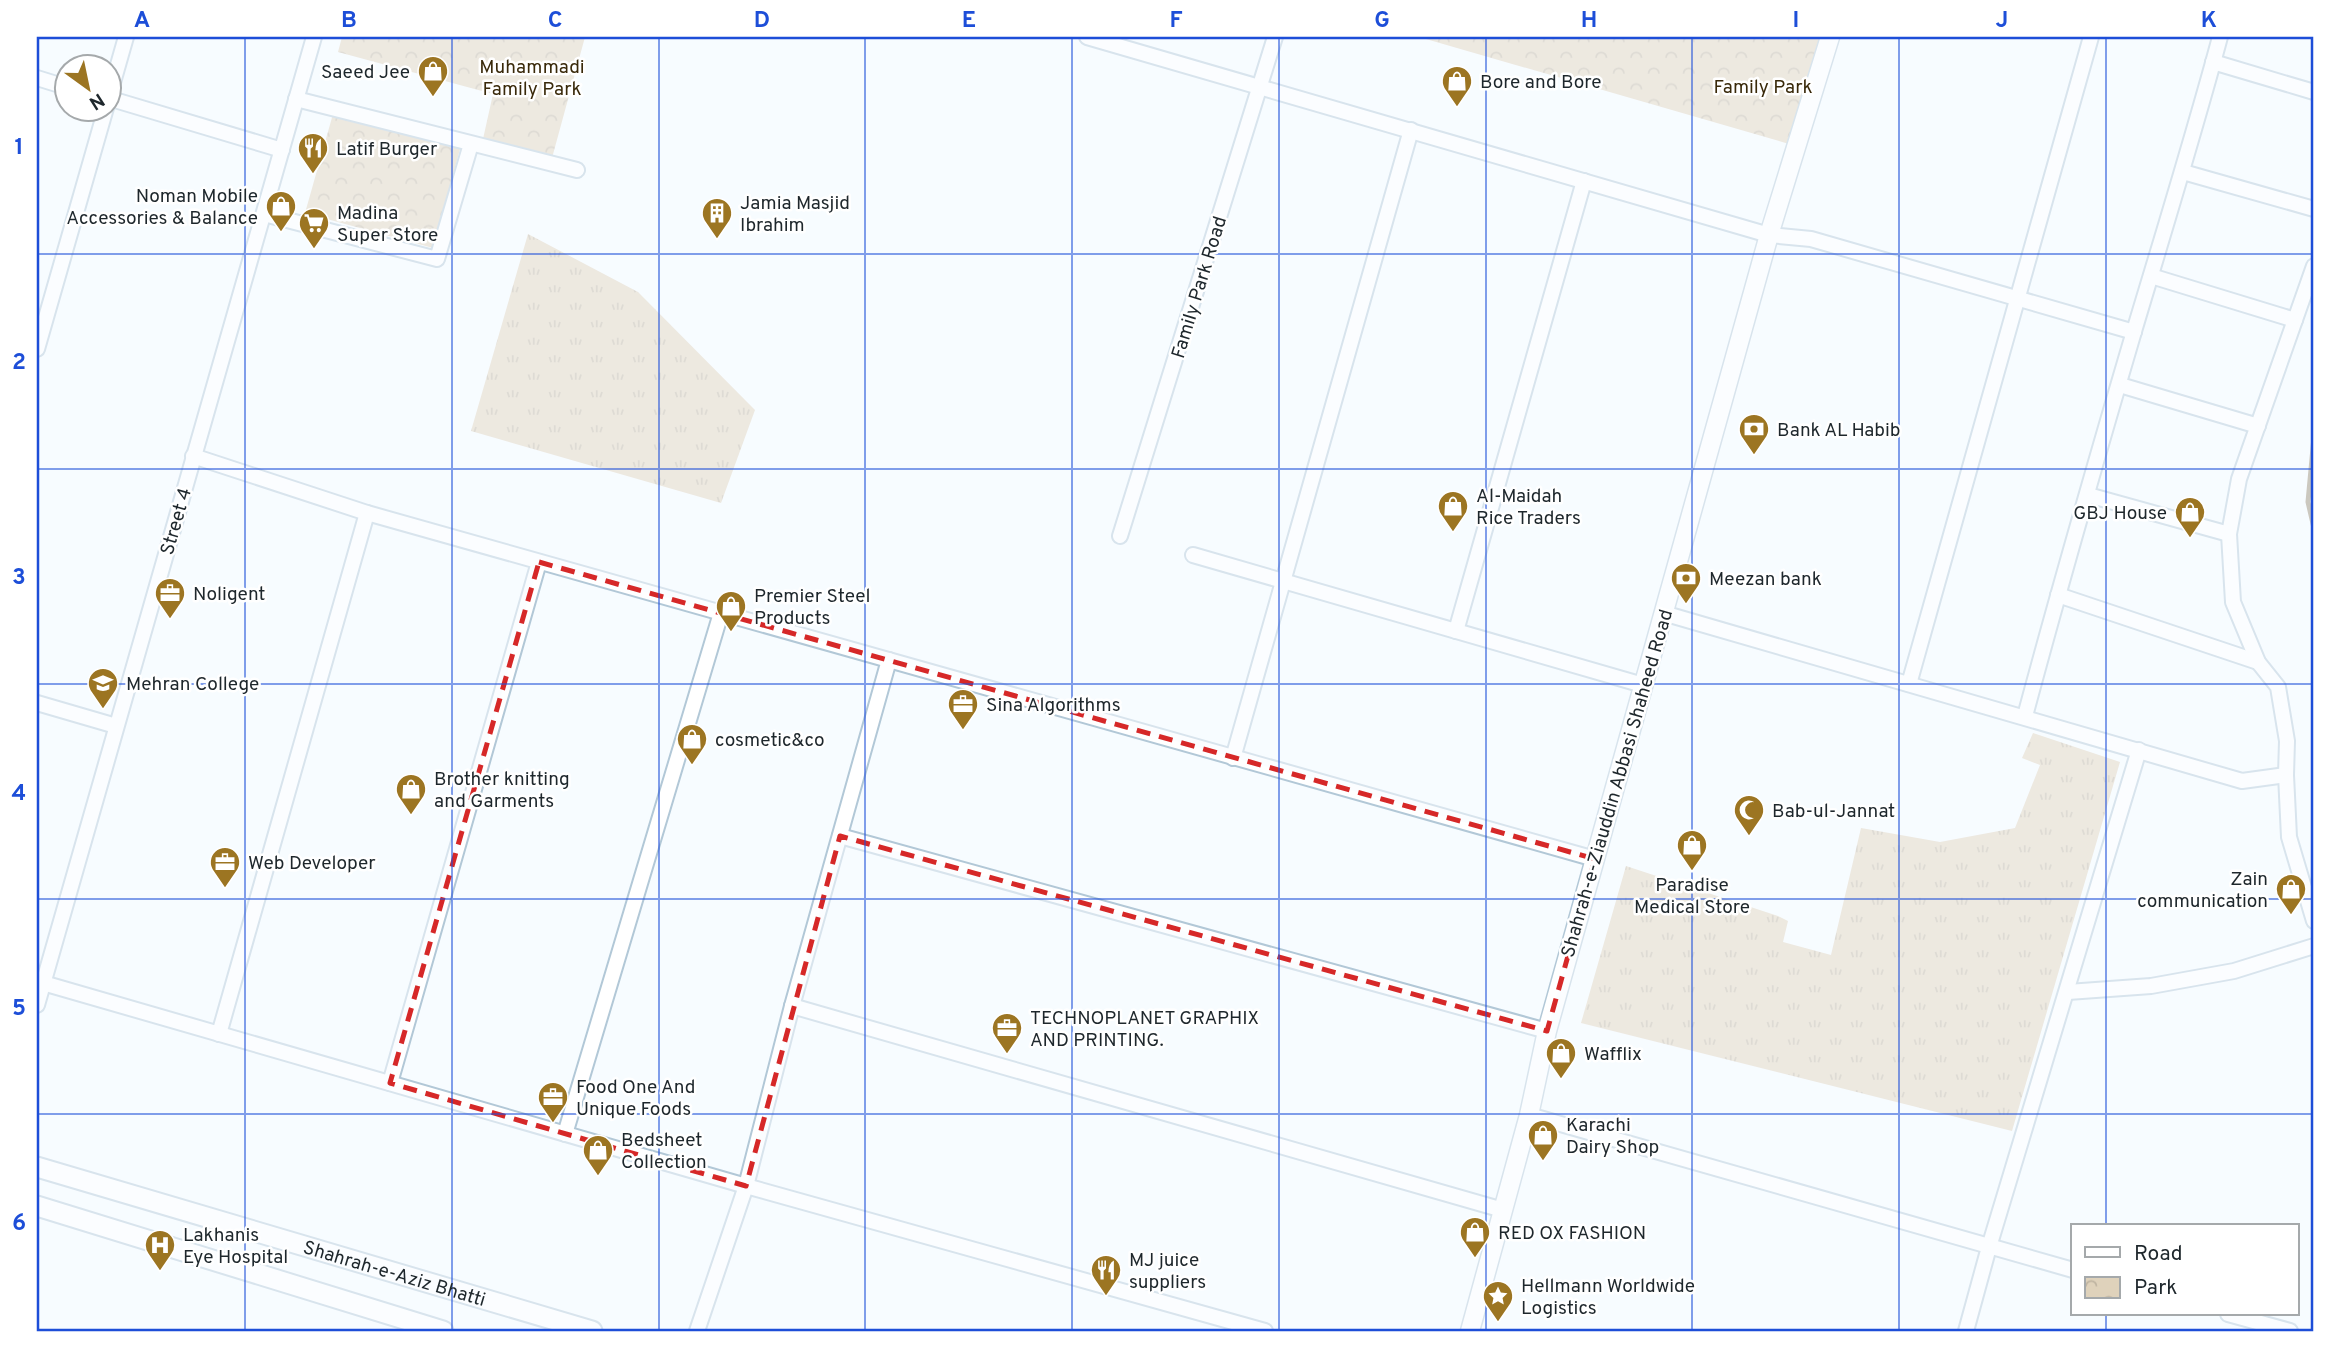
<svg xmlns="http://www.w3.org/2000/svg" width="2351" height="1368" font-family="Overpass,sans-serif">
<style>
.grass{fill:url(#grass-tufts)}
.park{fill:url(#park-crowns)}
.lines{fill:none;stroke-linecap:round;stroke-linejoin:round}
.stream{stroke:#968a72;stroke-width:5}
.minor-casing{stroke:#b2c8d7;stroke-width:18}
.tertiary-casing{stroke:#b2c8d7;stroke-width:21}
.secondary-casing{stroke:#b2c8d7;stroke-width:23}
.minor{stroke:#fff;stroke-width:14}
.tertiary{stroke:#fff;stroke-width:18}
.secondary{stroke:#fff;stroke-width:19}
.marked{fill:none;stroke:#d62828;stroke-width:5;stroke-dasharray:14 9;stroke-linejoin:round}
.grid{fill:none;stroke:#1d4ed8;stroke-width:2;stroke-opacity:0.55}
.labels{text-anchor:middle;stroke-width:5;stroke-linejoin:round;paint-order:stroke}
.park-label{font-size:19px;fill:#39290a;stroke:#fff}
.poi-label{font-size:19px;fill:#1e272c;stroke:#fff;text-anchor:start}
.street-label{font-size:19px;fill:#1e272c;stroke:#fff}
.neatline{fill:none;stroke:#1d4ed8;stroke-width:2.5}
.grid-label{font-size:23px;text-anchor:middle;font-weight:bold;fill:#1d4ed8}
</style>
<defs>
<pattern id="grass-tufts" width="24" height="20" patternUnits="userSpaceOnUse" patternTransform="scale(1.75)"><rect width="24" height="20" fill="#dfd2bb"/><path d="M3 7l-1-3M5 7V3M7 7l1-3M15 17l-1-3M17 17v-4M19 17l1-3" fill="none" stroke="#bfb4a1"/></pattern>
<pattern id="park-crowns" width="20" height="18" patternUnits="userSpaceOnUse" patternTransform="scale(1.75)"><rect width="20" height="18" fill="#dfd2bb"/><path d="M2 6a3 3 0 1 1 6 0M12 15a3 3 0 1 1 6 0" fill="none" stroke="#bfb4a1"/></pattern>
</defs>
<rect width="100%" height="100%" fill="#f7fcff"/>
<!-- grass -->
<g class="grass">
<path d="M528,234L638,292L755,410L721,503L471,431Z"/>
<path d="M2033,733L2120,762L2012,1131L1581,1023L1626,866L1778,916L1788,921L1783,942L1831,955L1861,828L1940,842L2015,828L2040,765L2022,758Z"/>
</g>
<!-- park -->
<g class="park">
<path d="M342,37H585L552,158L483,139L493,94L338,52Z"/>
<path d="M1419,37H1830L1796,146Z"/>
<path d="M333,114L460,149L433,248L305,213Z"/>
</g>
<g class="lines">
<!-- stream -->
<path class="stream" d="M2314,437L2308,502L2314,528"/>
<!-- minor casing -->
<g class="minor-casing">
<g id="minor">
<path d="M1087,37L1769,235L1811,239L2134,332"/>
<path d="M2213,62L2314,92"/>
<path d="M37,78L66,87"/>
<path d="M108,98L282,150"/>
<path d="M296,99L577,170"/>
<path d="M108,100L126,37"/>
<path d="M2183,172L2314,209"/>
<path d="M264,214L437,259L471,144"/>
<path d="M2314,266L2239,479L2229,534L2233,602L2258,662L2278,687L2287,741L2286,775L2289,837L2314,921"/>
<path d="M2151,276L2295,320"/>
<path d="M37,349L106,108"/>
<path d="M2120,385L2258,426"/>
<path d="M193,456L367,513L1595,859"/>
<path d="M2088,495L2229,534"/>
<path d="M1120,536L1275,37"/>
<path d="M1193,555L1643,685"/>
<path d="M2058,595L2258,662"/>
<path d="M1663,613L2242,781L2286,775"/>
<path d="M1456,631L1584,181"/>
<path d="M1909,684L2091,37"/>
<path d="M37,703L116,726"/>
<path d="M2025,716C2060,586 2097,457 2135,328C2164,231 2194,134 2220,37"/>
<path d="M1233,758L1411,130"/>
<path d="M840,836L1547,1031"/>
<path d="M43,983L746,1186L1265,1331"/>
<path d="M2068,992L2151,986L2234,971L2314,946"/>
<path d="M37,1005L314,37"/>
<path d="M792,1006L1503,1210"/>
<path d="M219,1034L367,513"/>
<path d="M390,1083L539,562"/>
<path d="M1529,1115L2073,1270"/>
<path d="M565,1134L721,613"/>
<path d="M2228,1314L2290,1331"/>
<path d="M697,1331L746,1186L792,1006L889,660"/>
<path d="M1966,1331L1989,1247L2139,750"/>
</g>
</g>
<!-- tertiary casing -->
<g class="tertiary-casing">
<path id="tertiary" d="M1470,1331L1529,1115L1547,1031L1769,235L1830,37"/>
</g>
<!-- secondary casing -->
<g class="secondary-casing">
<g id="secondary">
<path id="s1" d="M37,1167L592,1331"/>
<path d="M37,1206L443,1331"/>
</g>
</g>
<!-- minor -->
<use href="#minor" class="minor"/>
<!-- tertiary -->
<use href="#tertiary" class="tertiary"/>
<!-- secondary -->
<use href="#secondary" class="secondary"/>
</g>
<!-- marked area -->
<path d="M0 0H2351V1368H0ZM539,562L1595,859L1547,1031L840,836L746,1186L390,1083Z" fill="#f7fcff" fill-opacity=".55" fill-rule="evenodd"/>
<path class="marked" d="M539,562L1595,859L1547,1031L840,836L746,1186L390,1083Z"/>
<!-- grid -->
<path class="grid" d="M245,37V1331M452,37V1331M659,37V1331M865,37V1331M1072,37V1331M1279,37V1331M1486,37V1331M1692,37V1331M1899,37V1331M2106,37V1226M37,254H2314M37,469H2314M37,684H2314M37,899H2314M37,1114H2314M2106,1314V1331"/>
<!-- icons -->
<defs>
<g id="shop-pin" transform="scale(1.575)"><path d="M0 17L-7.5 6A9.5 9.5 0 1 1 7.5 6Z" fill="#9c7522" stroke="#fff"/><path d="M-5-2.5h2.3a2.7 3.5 0 0 1 5.4 0H5L5.5 6h-11ZM-1.5-2.5h3a1.5 2.3 0 0 0-3 0Z" fill="#fff"/></g>
<g id="restaurant-pin" transform="scale(1.575)"><path d="M0 17L-7.5 6A9.5 9.5 0 1 1 7.5 6Z" fill="#9c7522" stroke="#fff"/><path d="M-5-6h1v4h1v-4h1v4h1v-4h1v5L-1.5 .5V6h-2V.5L-5-1ZM5-6V6H3V1.5H1.5Q1.5-4 5-6Z" fill="#fff"/></g>
<g id="building-pin" transform="scale(1.575)"><path d="M0 17L-7.5 6A9.5 9.5 0 1 1 7.5 6Z" fill="#9c7522" stroke="#fff"/><path d="M-4-6H4V6H1V3H-1V6H-4ZM-2.5-4.3h1.7v1.8h-1.7ZM.8-4.3h1.7v1.8H.8ZM-2.5-1h1.7V.8h-1.7ZM.8-1h1.7V.8H.8Z" fill="#fff"/></g>
<g id="supermarket-pin" transform="scale(1.575)"><path d="M0 17L-7.5 6A9.5 9.5 0 1 1 7.5 6Z" fill="#9c7522" stroke="#fff"/><path d="M-6-5.5h2.5l.6 2H6L4.5 2H-2.5L-4.4-4H-6ZM-1.5 3.2a1.3 1.3 0 1 0 .1 0ZM3 3.2a1.3 1.3 0 1 0 .1 0Z" fill="#fff"/></g>
<g id="bank-pin" transform="scale(1.575)"><path d="M0 17L-7.5 6A9.5 9.5 0 1 1 7.5 6Z" fill="#9c7522" stroke="#fff"/><path d="M-6-4H6V4H-6ZM0-2.3a2.3 2.3 0 1 0 0 4.6a2.3 2.3 0 1 0 0-4.6Z" fill="#fff"/></g>
<g id="office-pin" transform="scale(1.575)"><path d="M0 17L-7.5 6A9.5 9.5 0 1 1 7.5 6Z" fill="#9c7522" stroke="#fff"/><path d="M-6-3h4V-5.5h4V-3h4V5H-6ZM-1-4.5V-3h2v-1.5ZM-6 0V1H6V0Z" fill="#fff"/></g>
<g id="university-pin" transform="scale(1.575)"><path d="M0 17L-7.5 6A9.5 9.5 0 1 1 7.5 6Z" fill="#9c7522" stroke="#fff"/><path d="M0-5L7-2L0 1L-7-2ZM-4 1L0 2.5L4 1V4Q0 6-4 4Z" fill="#fff"/></g>
<g id="mosque-pin" transform="scale(1.575)"><path d="M0 17L-7.5 6A9.5 9.5 0 1 1 7.5 6Z" fill="#9c7522" stroke="#fff"/><path d="M3.5-4.9A6 6 0 1 0 3.5 4.9A5 5 0 1 1 3.5-4.9Z" fill="#fff"/></g>
<g id="hospital-pin" transform="scale(1.575)"><path d="M0 17L-7.5 6A9.5 9.5 0 1 1 7.5 6Z" fill="#9c7522" stroke="#fff"/><path d="M-5-5h3v3.5h4V-5h3V5h-3V1.5h-4V5h-3Z" fill="#fff"/></g>
<g id="sight-pin" transform="scale(1.575)"><path d="M0 17L-7.5 6A9.5 9.5 0 1 1 7.5 6Z" fill="#9c7522" stroke="#fff"/><path d="M0-6L1.8-2.2L6-1.7L2.9 1.2L3.7 5.4L0 3.3L-3.7 5.4L-2.9 1.2L-6-1.7L-1.8-2.2Z" fill="#fff"/></g>
</defs>
<g fill-rule="evenodd">
<use href="#shop-pin" x="433" y="71"/>
<use href="#shop-pin" x="1457" y="81"/>
<use href="#restaurant-pin" x="313" y="148"/>
<use href="#shop-pin" x="281" y="206"/>
<use href="#building-pin" x="717" y="213"/>
<use href="#supermarket-pin" x="314" y="223"/>
<use href="#bank-pin" x="1754" y="429"/>
<use href="#shop-pin" x="1453" y="506"/>
<use href="#shop-pin" x="2190" y="512"/>
<use href="#bank-pin" x="1686" y="578"/>
<use href="#office-pin" x="170" y="593"/>
<use href="#shop-pin" x="731" y="606"/>
<use href="#university-pin" x="103" y="683"/>
<use href="#office-pin" x="963" y="704"/>
<use href="#shop-pin" x="692" y="739"/>
<use href="#shop-pin" x="411" y="789"/>
<use href="#mosque-pin" x="1749" y="810"/>
<use href="#shop-pin" x="1692" y="845"/>
<use href="#office-pin" x="225" y="862"/>
<use href="#shop-pin" x="2291" y="889"/>
<use href="#office-pin" x="1007" y="1028"/>
<use href="#shop-pin" x="1561" y="1053"/>
<use href="#office-pin" x="553" y="1097"/>
<use href="#shop-pin" x="1543" y="1135"/>
<use href="#shop-pin" x="598" y="1150"/>
<use href="#shop-pin" x="1475" y="1232"/>
<use href="#hospital-pin" x="160" y="1245"/>
<use href="#restaurant-pin" x="1106" y="1270"/>
<use href="#sight-pin" x="1498" y="1296"/>
</g>
<g class="labels">
<!-- park labels -->
<g class="park-label">
<text x="532" y="73">Muhammadi<tspan x="532" dy="22">Family Park</tspan></text>
<text x="1763" y="93">Family Park</text>
</g>
<!-- poi labels -->
<g class="poi-label">
<text x="410" y="78" text-anchor="end">Saeed Jee</text>
<text x="1480" y="88">Bore and Bore</text>
<text x="336" y="155">Latif Burger</text>
<text x="258" y="202" text-anchor="end">Noman Mobile<tspan x="258" dy="22">Accessories &amp; Balance</tspan></text>
<text x="740" y="209">Jamia Masjid<tspan x="740" dy="22">Ibrahim</tspan></text>
<text x="337" y="219">Madina<tspan x="337" dy="22">Super Store</tspan></text>
<text x="1777" y="436">Bank AL Habib</text>
<text x="1476" y="502">Al-Maidah<tspan x="1476" dy="22">Rice Traders</tspan></text>
<text x="2167" y="519" text-anchor="end">GBJ House</text>
<text x="1709" y="585">Meezan bank</text>
<text x="193" y="600">Noligent</text>
<text x="754" y="602">Premier Steel<tspan x="754" dy="22">Products</tspan></text>
<text x="126" y="690">Mehran College</text>
<text x="986" y="711">Sina Algorithms</text>
<text x="715" y="746">cosmetic&amp;co</text>
<text x="434" y="785">Brother knitting<tspan x="434" dy="22">and Garments</tspan></text>
<text x="1772" y="817">Bab-ul-Jannat</text>
<text x="248" y="869">Web Developer</text>
<text x="2268" y="885" text-anchor="end">Zain<tspan x="2268" dy="22">communication</tspan></text>
<text x="1692" y="891" text-anchor="middle">Paradise<tspan x="1692" dy="22">Medical Store</tspan></text>
<text x="1030" y="1024">TECHNOPLANET GRAPHIX<tspan x="1030" dy="22">AND PRINTING.</tspan></text>
<text x="1584" y="1060">Wafflix</text>
<text x="576" y="1093">Food One And<tspan x="576" dy="22">Unique Foods</tspan></text>
<text x="1566" y="1131">Karachi<tspan x="1566" dy="22">Dairy Shop</tspan></text>
<text x="621" y="1146">Bedsheet<tspan x="621" dy="22">Collection</tspan></text>
<text x="1498" y="1239">RED OX FASHION</text>
<text x="183" y="1241">Lakhanis<tspan x="183" dy="22">Eye Hospital</tspan></text>
<text x="1129" y="1266">MJ juice<tspan x="1129" dy="22">suppliers</tspan></text>
<text x="1521" y="1292">Hellmann Worldwide<tspan x="1521" dy="22">Logistics</tspan></text>
</g>
<!-- street labels -->
<g class="street-label">
<text transform="translate(1198 287) rotate(-73)" y="7">Family Park Road</text>
<text transform="translate(175 521) rotate(-74)" y="7">Street 4</text>
<text transform="translate(1616 783) rotate(-74)" y="7">Shahrah-e-Ziauddin Abbasi Shaheed Road</text>
<text dy="7" stroke="none"><textPath href="#s1" startOffset="373">Shahrah-e-Aziz Bhatti</textPath></text>
</g>
</g>
<!-- border -->
<rect width="2351" height="1368" fill="none" stroke="#ffffff" stroke-width="77"/>
<!-- legend -->
<rect x="2071" y="1224" width="228" height="91" fill="#ffffff" stroke="#a5a9ab" stroke-width="2"/>
<rect x="2085" y="1247" width="35" height="10" fill="#ffffff" stroke="#a5a9ab" stroke-width="2"/>
<text x="2134" y="1260" font-size="21" fill="#1e272c">Road</text>
<rect x="2085" y="1277" width="35" height="21" fill="url(#park-crowns)" stroke="#a5a9ab" stroke-width="2"/>
<text x="2134" y="1294" font-size="21" fill="#1e272c">Park</text>
<!-- north arrow -->
<g transform="translate(88 88) rotate(147)"><circle r="33" fill="#ffffff" stroke="#a5a9ab" stroke-width="2"/>
<path d="M0-5L12 26L0 18L-12 26Z" fill="#9c7522"/>
<text y="-10" font-size="19" font-weight="bold" text-anchor="middle" fill="#1e272c">N</text>
</g>
<rect x="38" y="38" width="2274" height="1292" class="neatline"/>
<g class="grid-label">
<text x="142" y="27">A</text>
<text x="349" y="27">B</text>
<text x="555" y="27">C</text>
<text x="762" y="27">D</text>
<text x="969" y="27">E</text>
<text x="1176" y="27">F</text>
<text x="1382" y="27">G</text>
<text x="1589" y="27">H</text>
<text x="1796" y="27">I</text>
<text x="2002" y="27">J</text>
<text x="2209" y="27">K</text>
<text x="19" y="154">1</text>
<text x="19" y="369">2</text>
<text x="19" y="584">3</text>
<text x="19" y="800">4</text>
<text x="19" y="1015">5</text>
<text x="19" y="1230">6</text>
</g>
</svg>
